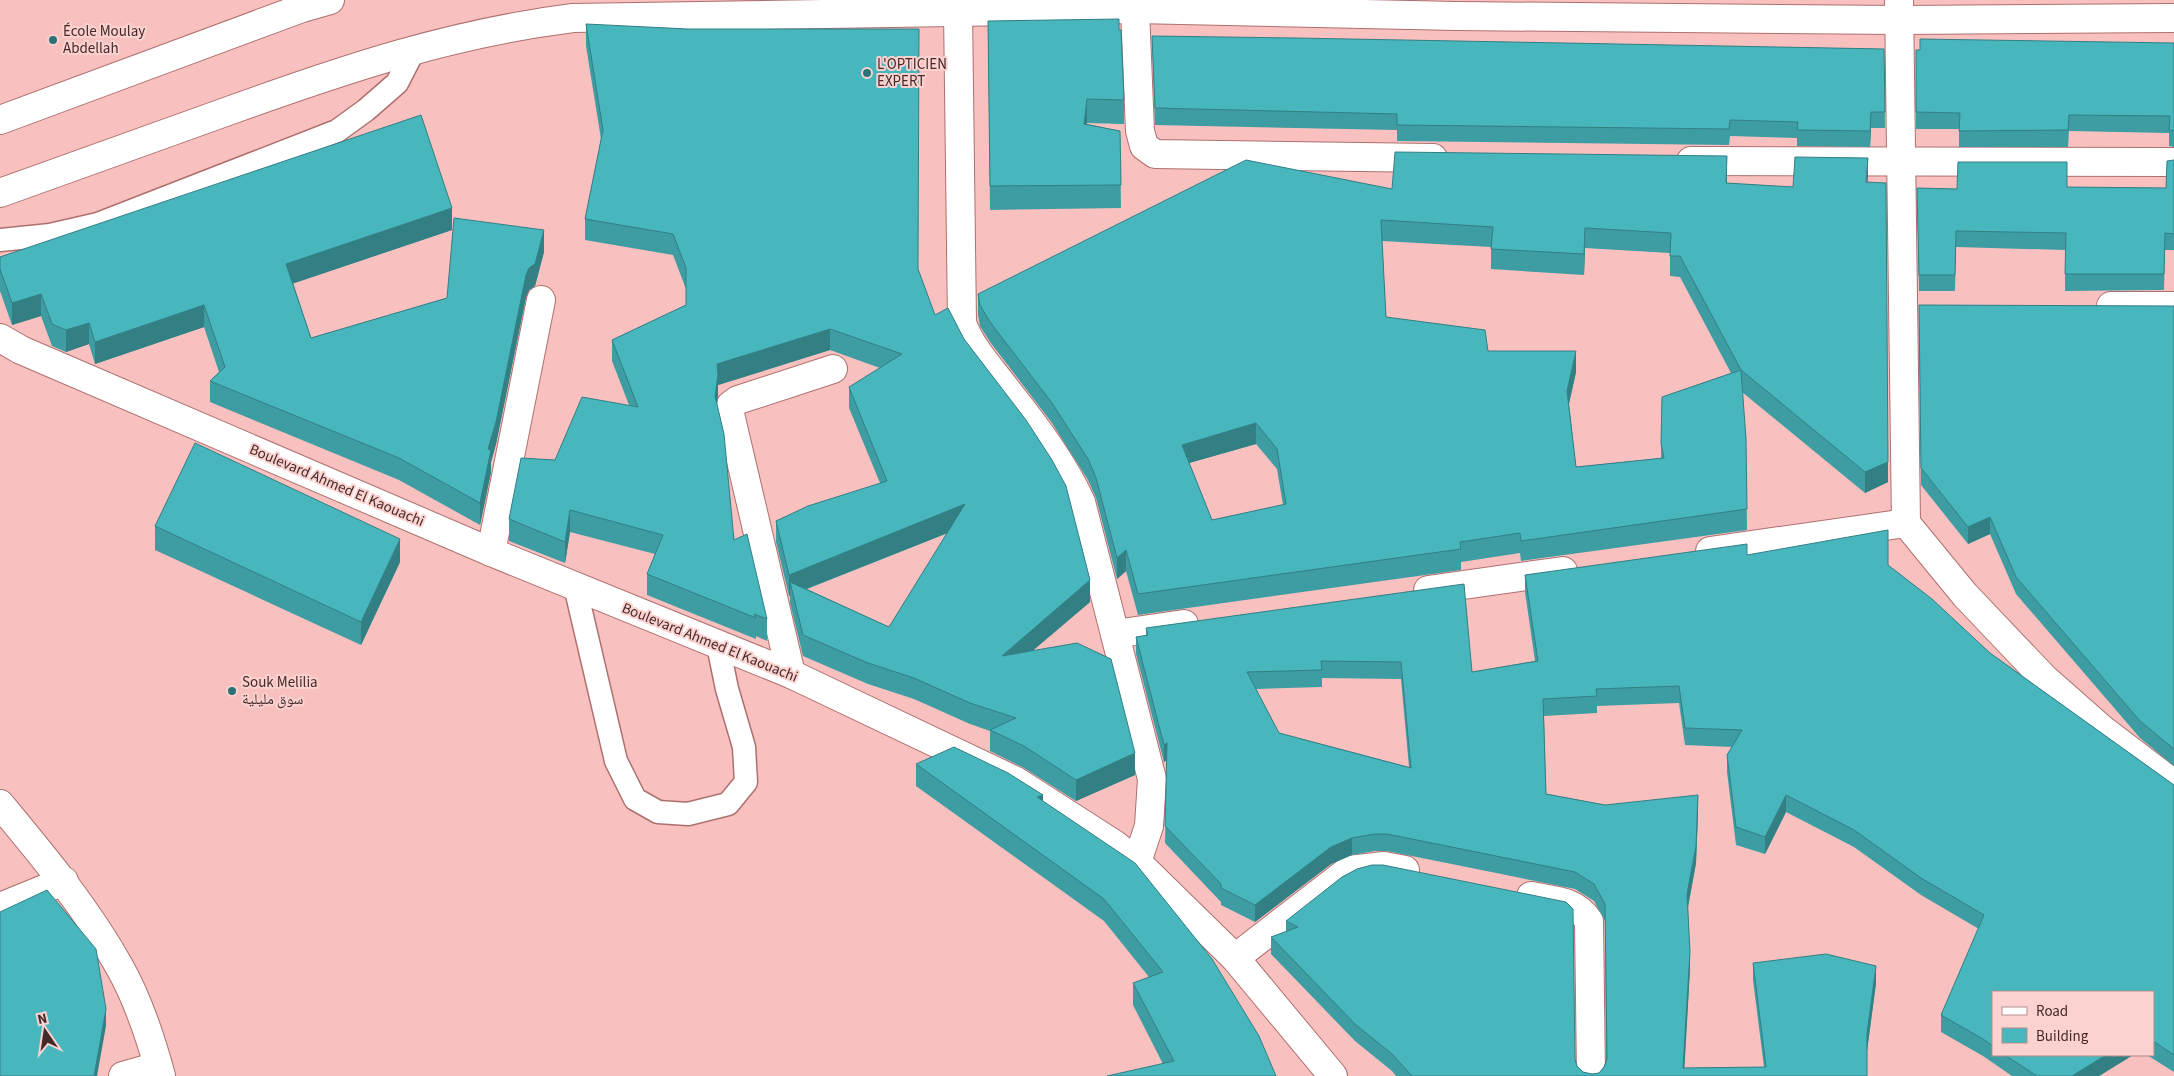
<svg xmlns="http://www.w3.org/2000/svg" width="2174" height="1076" font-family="'Source Sans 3','Noto Naskh Arabic',sans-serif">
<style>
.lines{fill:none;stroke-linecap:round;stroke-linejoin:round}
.lane-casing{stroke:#ae706e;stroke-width:25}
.street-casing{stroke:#ae706e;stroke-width:30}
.secondary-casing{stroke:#ae706e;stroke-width:30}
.lane{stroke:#fff;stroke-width:22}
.street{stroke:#fff;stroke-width:28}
.secondary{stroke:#fff;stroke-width:28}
.wall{fill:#3d9da3;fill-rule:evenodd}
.shaded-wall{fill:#327f84}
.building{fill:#47b6bd;stroke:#327f84;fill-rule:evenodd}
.poi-dot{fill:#297378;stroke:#fcd2d0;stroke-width:2}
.labels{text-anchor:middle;stroke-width:4;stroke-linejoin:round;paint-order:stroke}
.poi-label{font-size:15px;fill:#442a29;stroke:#fcd2d0;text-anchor:start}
.street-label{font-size:15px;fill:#442a29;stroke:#fcd2d0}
</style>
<rect width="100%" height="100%" fill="#f8c1bf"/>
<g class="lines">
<!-- lane casing -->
<g class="lane-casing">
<g id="lane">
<path d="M0,240L50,235L98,224L337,131L366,110L397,83L415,48"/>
<path d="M575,586L616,761L635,799L658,812L688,814L728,804L746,782L744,747L727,689L718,645"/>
</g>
</g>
<!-- street casing -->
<g class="street-casing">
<g id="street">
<path d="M1899,0L1906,523L1965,595L2044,678L2103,730L2174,784"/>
<path d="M1135,9L1140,131L1144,146L1155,154L1433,158"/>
<path d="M958,10L962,323C972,350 992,370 1009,393C1036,427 1063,463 1081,502L1152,779L1149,826L1137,862"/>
<path d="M1691,161L2174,162"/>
<path d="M2111,306H2174"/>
<path d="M1710,551L1906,523"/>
<path d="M491,552L541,300"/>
<path d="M1428,590L1563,571"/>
<path d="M1115,634L1184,624"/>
<path d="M791,674L730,414L731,405L738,400L833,369"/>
<path d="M0,804C43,856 86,907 119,966C138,999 151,1039 161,1076"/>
<path d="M1531,896C1555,901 1575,900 1589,921L1591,1076"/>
<path d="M0,907L64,881"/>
<path d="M1235,958L1349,870L1384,866L1405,870"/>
<path d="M123,1076L158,1066"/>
</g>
</g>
<!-- secondary casing -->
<g class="secondary-casing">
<g id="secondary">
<path d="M0,120L302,8L330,0"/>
<path d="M0,193C77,165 154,137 231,110C345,69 452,33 573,18L1135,9L1456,16L1900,20L2174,18"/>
<path d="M0,338L21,350L491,552L791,674L1016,781L1114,844L1137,862L1235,958L1333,1076"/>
</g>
</g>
<!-- lane -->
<use href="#lane" class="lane"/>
<!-- street -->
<use href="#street" class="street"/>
<!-- secondary -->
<use href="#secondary" class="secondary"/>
</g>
<!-- wall -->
<g class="wall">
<path d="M988,21L1119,30L1124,100V124L1087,123V124L1120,131L1121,208L990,210Z"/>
<path d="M586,24L918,270L935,315L1090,602L1033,650L1135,775L1076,801L1024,768L990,751V731L970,724L914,699L868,684L803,656L790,603V596H789L776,542V521L880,483L849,408V387L880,368L830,350L718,385V396L717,405L734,540L767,619V641L756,636V639L647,595V574L655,554L570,532L565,563L509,541V519L555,460L629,405L612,361V340L686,305V289L673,255L585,240V219L601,139L586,46ZM948,533L889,627L807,589Z"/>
<path d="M1152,36L1884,49L1885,128H1871L1870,147L1797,146V138L1730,136L1729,145L1397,141V130L1155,125Z"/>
<path d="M2174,43V147L2169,146V133L2069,131L2068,147H1959V129H1916V50Z"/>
<path d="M2174,160V250H2165L2164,290L2065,291V250L1956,247L1955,291H1919L1917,188L1957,189L2067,187L2166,188Z"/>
<path d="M1727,177V183L1793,187L1867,182L1888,482L1865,493L1742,392L1746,439L1747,530L1521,561L1520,553L1461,562V570L1138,615L1126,571L1117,579L1096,498L1088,480L1052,423L990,342L980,326L978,315V294L1392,189ZM1382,241L1491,247V269L1584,275L1585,248L1670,253V276L1680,277L1731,373L1662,397L1661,458L1576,467L1569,404L1576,372L1488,351L1386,317ZM1256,444L1277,469L1283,505L1212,520L1189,463Z"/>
<path d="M452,230L293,283L311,338L447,298L544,252L535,286L529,290L526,297L496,444L491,462V472L480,525L399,480L210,402V381L219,372L204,327L95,364L89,344L66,352L52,346L41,316L12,325L0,291V257Z"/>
<path d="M1919,305L2174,306V766L2140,738L2016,594L1990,534L1968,544L1921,485Z"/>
<path d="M155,526L400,562L361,645L155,550Z"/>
<path d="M1747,555L1888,565L1990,653L2174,785V1072L2147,1055H2153V992H1993V1055H2133L2099,1076H2012L1983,1056L1941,1032V1015L1979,929L1921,895L1854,847L1786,812L1765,854L1736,845L1727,772V755L1732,747L1685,745L1679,703L1597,706V713L1544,716L1546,794L1605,805L1698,812L1696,863L1688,908L1690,969L1684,1068L1764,1067L1753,980V963L1876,983L1867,1051V1076H1396L1392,1071L1355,1041L1271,954V937L1286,932V921L1575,1059L1577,1066L1583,1072L1592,1074L1599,1073L1604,1067L1606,1059L1605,921L1594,901L1575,889L1387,851H1375L1352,855L1331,864L1255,922L1221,905V902L1165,843L1167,760L1164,762L1136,654V637L1146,636V628L1472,672L1535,661L1525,592V575ZM1322,678L1401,679L1409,767L1279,733L1256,689L1322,687Z"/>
<path d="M916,764L1043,801L1276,1076L1163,1064L1133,1005V983L1149,977L1104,921L916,786Z"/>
</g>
<!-- shaded-wall -->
<g class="shaded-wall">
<path d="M1087,99V123L1084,147V124Z"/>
<path d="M1871,112V128L1870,147V131Z"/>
<path d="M1727,156V177L1726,203V183Z"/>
<path d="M1868,158V178L1866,203V182Z"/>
<path d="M452,208V230L286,286V264Z"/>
<path d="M1585,228V248L1584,275V254Z"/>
<path d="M544,230V252L535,286L529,290L526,297L496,444L491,462V472L480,525V503L488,449L526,275Z"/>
<path d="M41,294V316L12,325V303Z"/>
<path d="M204,305V327L95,364V342Z"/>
<path d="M89,323V344L66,352V330Z"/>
<path d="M830,329V350L718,385V396L715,417V396L717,364Z"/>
<path d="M1576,351V372L1567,412V391Z"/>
<path d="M1256,423V444L1182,465V445Z"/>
<path d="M1888,462V482L1865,493V472Z"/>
<path d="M965,504V526L793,594L790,582V596H789V575Z"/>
<path d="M570,510V532L565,563V542Z"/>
<path d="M1990,517V534L1968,544V527Z"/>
<path d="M400,539V562L361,645V622Z"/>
<path d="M1126,550V571L1117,579V558Z"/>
<path d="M1090,580V602L1002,677V656Z"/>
<path d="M1167,743V760L1164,762V745Z"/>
<path d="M1135,753V775L1076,801V780Z"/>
<path d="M1043,795V817L1037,797Z"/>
<path d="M1698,795V812L1696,863L1687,911V894Z"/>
<path d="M1786,795V812L1765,854V837Z"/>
<path d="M1352,838V855L1331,864L1255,922V905L1331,847Z"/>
<path d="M1690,952V969L1684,1076L1683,1068Z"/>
<path d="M1876,966V983L1867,1051V1034Z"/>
<path d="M106,1009V1026L97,1076H94Z"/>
<path d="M2106,1055H2133L2099,1076H2072Z"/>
</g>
<!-- building -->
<g class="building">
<path d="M1119,19V30H1121L1124,100L1087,99L1084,124L1120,131L1121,185L990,186L988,21Z"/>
<path d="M586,24L688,29H919L918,269L935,315L948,308L964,339L1026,420L1052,460L1066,486L1090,580L1002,656L1077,643L1111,659L1135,753L1076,780L1024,746L990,730L1016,718L970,703L914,678L868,663L803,635L790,582L889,627L965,504L789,575L776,521L808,506L887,481L849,387L902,354L830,329L717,364L718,375L715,396L724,434L734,540L747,534L767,619L754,614L756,618L647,574L663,535L570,510L565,542L509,519L521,458L555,460L582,397L638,407L612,340L686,305V268L673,234L585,219L603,130Z"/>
<path d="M1152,36L1296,38L1884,49L1885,112H1871L1870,131L1797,130L1798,122L1730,120L1729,129L1397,125V114L1155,108Z"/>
<path d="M1920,39L2174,43V131L2169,130L2170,116L2069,115L2068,130L1959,131L1960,113L1916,112V50H1920Z"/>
<path d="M421,115L452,208L286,264L311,338L447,298L454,218L544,230L535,264L529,268L526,275L496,422L488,449L491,450L480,503L399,458L210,381L225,367L204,305L95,342L89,323L66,330L52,324L41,294L12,303L0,269V257Z"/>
<path d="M1395,152L1727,156L1726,183L1793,187L1795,157L1868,158L1866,182L1886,183L1888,462L1865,472L1741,370L1746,439L1747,509L1521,541L1520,533L1460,542L1461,549L1138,594L1126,550L1117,558L1096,478L1088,459L1052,403L990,322L980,305L978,294L1246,160L1392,189ZM1381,220L1493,227L1491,249L1584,254L1585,228L1671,233L1670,256H1680L1741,370L1662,397L1661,443L1664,458L1576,467L1567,391L1576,351H1488L1485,330L1386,317ZM1256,423L1277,449L1286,504L1212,520L1182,445Z"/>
<path d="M2174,160V234L2165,233L2164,274H2065L2066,233L1956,231L1955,275H1919L1917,188L1957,189L1958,162H2067V187L2166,188L2167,161Z"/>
<path d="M1919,305L2174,306V749L2140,721L2016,577L1990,517L1968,527L1921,468Z"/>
<path d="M195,443L400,539L361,622L155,526Z"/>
<path d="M1888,530V565L1932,599L1990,653L2174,785V1055L2153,1041V992H1993V1046L1983,1039L1941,1015L1984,915L1921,878L1854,830L1786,795L1765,837L1736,827L1727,755L1742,730L1685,728L1679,686L1596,689L1597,696L1543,699L1546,794L1605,805L1698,795L1696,846L1687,894L1690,952L1683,1068L1766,1067L1753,963L1826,954L1876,966L1867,1034V1076H1412L1392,1054L1355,1024L1271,937L1298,927L1286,921L1342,877L1357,869L1372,865H1383L1566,902L1573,909L1575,1059L1577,1066L1583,1072L1592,1074L1599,1073L1604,1067L1607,1059L1605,904L1594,884L1575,872L1387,834H1375L1352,838L1331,847L1255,905L1221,888V884L1165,826L1167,743L1164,745L1136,637L1148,635L1146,628L1464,584L1472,672L1538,661L1525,575L1747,544V555ZM1321,661L1401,662L1411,768L1279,733L1247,672L1322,670Z"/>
<path d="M954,747L1008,773L1043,795L1037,797L1135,863L1212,959L1259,1036L1276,1076H1107L1174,1061L1133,983L1163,972L1104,899L916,764Z"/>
<path d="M47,890L96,949L106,1009L94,1076H0V912Z"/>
<path d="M2005,1055H2106L2072,1076H2037Z"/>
</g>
<!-- markers -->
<g class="poi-dot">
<circle cx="53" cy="40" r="5"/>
<circle cx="867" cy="73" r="5"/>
<circle cx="232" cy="691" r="5"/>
</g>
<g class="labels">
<!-- poi labels -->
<g class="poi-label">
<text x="63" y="36">École Moulay<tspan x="63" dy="17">Abdellah</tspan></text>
<text x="877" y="69">L'OPTICIEN<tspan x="877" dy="17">EXPERT</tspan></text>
<text x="242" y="687">Souk Melilia<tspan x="242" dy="17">سوق مليلية</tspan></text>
</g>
<!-- street labels -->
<g class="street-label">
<text transform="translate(337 485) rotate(23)" y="5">Boulevard Ahmed El Kaouachi</text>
<text transform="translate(710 642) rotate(22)" y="5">Boulevard Ahmed El Kaouachi</text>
</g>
</g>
<!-- legend -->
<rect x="1992" y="991" width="162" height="65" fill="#fcd2d0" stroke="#b28f8d"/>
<rect x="2002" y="1007" width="25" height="8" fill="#ffffff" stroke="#b28f8d"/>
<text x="2036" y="1016" font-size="15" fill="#442a29">Road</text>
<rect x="2002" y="1028" width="25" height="15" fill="#47b6bd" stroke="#b28f8d"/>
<text x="2036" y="1041" font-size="15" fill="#442a29">Building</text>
<!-- north arrow -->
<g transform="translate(45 1031) rotate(347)" stroke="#fcd2d0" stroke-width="4" paint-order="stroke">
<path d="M0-4L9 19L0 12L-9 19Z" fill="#442a29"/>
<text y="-8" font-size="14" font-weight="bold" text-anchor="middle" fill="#442a29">N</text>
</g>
</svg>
